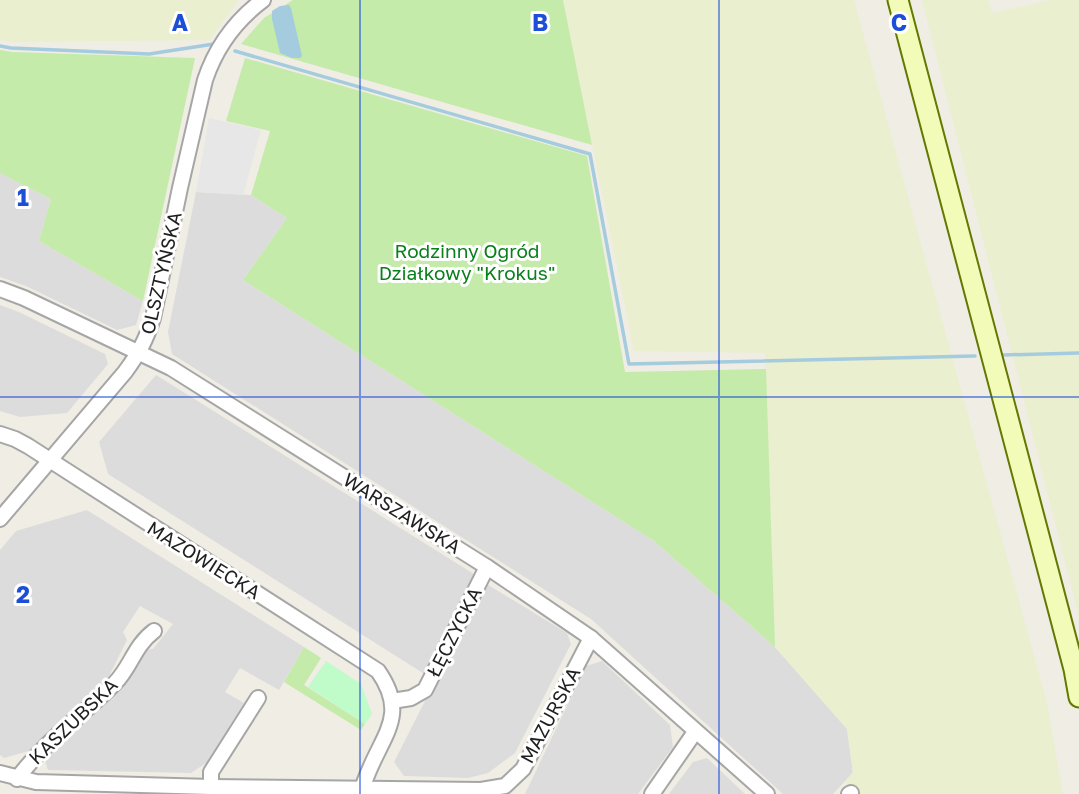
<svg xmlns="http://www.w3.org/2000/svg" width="1079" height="794" font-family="'Golos Text',sans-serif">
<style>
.residential{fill:#dddcdc}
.farmland{fill:#eaefcf}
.grass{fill:#c4eba9}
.park{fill:#c0fbca}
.parking{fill:#e7e7e7}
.water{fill:#a4ccde}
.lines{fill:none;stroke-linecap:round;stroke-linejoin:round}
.stream{stroke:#a4ccde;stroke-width:3.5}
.minor-casing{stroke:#a6a6a6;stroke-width:18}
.secondary-casing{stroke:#637902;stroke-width:23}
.minor{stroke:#fff;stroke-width:14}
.secondary{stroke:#f2fbb7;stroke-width:19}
.grid{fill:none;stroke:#1d4ed8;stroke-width:2;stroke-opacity:0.55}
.labels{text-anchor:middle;stroke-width:6;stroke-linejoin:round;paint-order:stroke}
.park-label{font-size:19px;fill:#09801c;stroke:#fff}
.street-label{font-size:19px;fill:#1f1f1f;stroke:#fff}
.grid-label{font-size:23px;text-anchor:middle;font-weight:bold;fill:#1d4ed8;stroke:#fff;stroke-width:6;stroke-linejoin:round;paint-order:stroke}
</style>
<rect width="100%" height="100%" fill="#f0ede4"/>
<!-- residential -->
<g class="residential">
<path d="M0,173L51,199L39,241L143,301L136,325L117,330L26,286L0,277Z"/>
<path d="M196,192L251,195L287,218L243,280L654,541L775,647L847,729L853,773L833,794H783L591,619L172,354L168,332Z"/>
<path d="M0,305L19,312L105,354L108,364L67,413L20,417L0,411Z"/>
<path d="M156,375L477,576L426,675L108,474L99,442Z"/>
<path d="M87,510L304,647L279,690L240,668L225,692L244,703L206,763L191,773L48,770L43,755L144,650L153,649L173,624L140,606L123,632L127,640L109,676L29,751L4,758L0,755V550L16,531Z"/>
<path d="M485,583L567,633L571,644L515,753L488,773L468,778L404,776L394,762Z"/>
<path d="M602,661L670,725L673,747L638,794H525L586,666Z"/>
<path d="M707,758L745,794H669L693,762Z"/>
</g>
<!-- farmland -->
<g class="farmland">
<path d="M0,0H239L209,40L12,42L0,40Z"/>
<path d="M563,0H854L1047,703L1063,794H857L844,782L853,772L847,729L775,647L765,353L634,351Z"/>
<path d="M922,0H988L992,13L1051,0H1079V617Z"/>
</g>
<!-- grass -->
<g class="grass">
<path d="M293,0H563L592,145L241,44L264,18Z"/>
<path d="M0,50L13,52L195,58L143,301L39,241L51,199L0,173Z"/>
<path d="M245,58L587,156L625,372L766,369L775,647L654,541L243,280L287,218L251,195L270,131L226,121Z"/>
<path d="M304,647L321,658L304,685L365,724L361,730L284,682Z"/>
</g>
<!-- park -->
<path class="park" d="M326,661L361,684L372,714L365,724L308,687Z"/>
<!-- parking -->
<path class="parking" d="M209,118L261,130L243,195L196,192Z"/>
<!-- water -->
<path class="water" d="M289,5L291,8L302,56L300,58H292L280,53L272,19V11L280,6Z"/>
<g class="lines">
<!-- stream -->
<g class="stream">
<path d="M0,46L11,48L149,54L214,44"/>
<path d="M235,51L590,154L629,364L975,356"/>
<path d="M1002,355L1079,353"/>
</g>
<!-- minor casing -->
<g class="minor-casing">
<g id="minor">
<path d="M0,289L24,298L171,368L487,567L591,638L767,794"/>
<path d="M0,434L15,439L28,446L378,671C408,714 384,733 368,773C365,780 362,786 362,794"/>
<path d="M0,519L125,372C139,353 146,340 153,318L180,188L205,80C216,47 235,21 263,0"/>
<path d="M392,701L411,698L425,690L487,567"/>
<path d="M0,773L36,782L211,787L481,790L505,786L523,769L591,638"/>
<path d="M17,779C44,742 83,715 115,683C131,667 134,646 154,631"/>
<path d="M211,787V772L258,698"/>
<path d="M652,794L695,732"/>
<path d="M849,794L851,793"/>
</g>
</g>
<!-- secondary casing -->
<g class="secondary-casing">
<path id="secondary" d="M898,0L1074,669L1079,697"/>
</g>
<!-- minor -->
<use href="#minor" class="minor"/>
<!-- secondary -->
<use href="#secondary" class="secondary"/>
</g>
<!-- grid -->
<path class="grid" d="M360,0V794M719,0V794M0,397H1079"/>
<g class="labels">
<!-- park labels -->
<g class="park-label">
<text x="467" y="258">Rodzinny Ogród<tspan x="467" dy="22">Działkowy "Krokus"</tspan></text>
</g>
<!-- street labels -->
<g class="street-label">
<text transform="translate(161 273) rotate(-77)" y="7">OLSZTYŃSKA</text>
<text transform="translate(402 513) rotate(32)" y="7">WARSZAWSKA</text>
<text transform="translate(204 560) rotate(32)" y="7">MAZOWIECKA</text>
<text transform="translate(454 632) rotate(-63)" y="7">ŁĘCZYCKA</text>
<text transform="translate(550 715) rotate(-62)" y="7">MAZURSKA</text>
<text transform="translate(73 721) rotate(-44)" y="7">KASZUBSKA</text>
</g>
</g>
<g class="grid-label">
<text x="180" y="31">A</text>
<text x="540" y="31">B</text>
<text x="899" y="31">C</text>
<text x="23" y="206">1</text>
<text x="23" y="603">2</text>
</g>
</svg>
